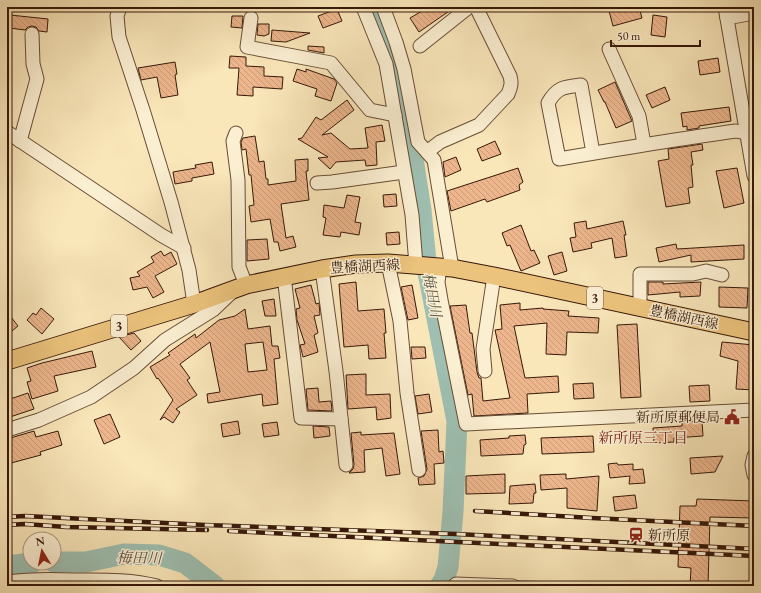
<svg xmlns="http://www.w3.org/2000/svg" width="761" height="593" font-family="'EB Garamond','Noto Serif JP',serif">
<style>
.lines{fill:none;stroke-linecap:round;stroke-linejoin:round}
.stream{stroke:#757c6e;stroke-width:3.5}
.river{stroke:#9ebfb1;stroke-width:21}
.building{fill:url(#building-back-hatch);stroke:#37180a;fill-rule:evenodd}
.minor-casing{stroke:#684c36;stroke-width:15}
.major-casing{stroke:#37180a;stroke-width:19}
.minor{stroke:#fbefd2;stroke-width:13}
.major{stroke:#ecc37c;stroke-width:17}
.rail-casing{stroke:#37180a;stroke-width:4.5}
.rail{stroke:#fbefd2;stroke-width:3;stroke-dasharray:9;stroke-linecap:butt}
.labels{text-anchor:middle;stroke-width:3;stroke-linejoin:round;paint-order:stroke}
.shield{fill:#fbefd2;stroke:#725846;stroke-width:1}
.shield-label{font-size:13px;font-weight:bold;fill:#37180a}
.street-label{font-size:14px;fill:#37180a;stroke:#fbefd2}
.poi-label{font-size:14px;fill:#37180a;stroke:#fbefd2;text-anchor:end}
.water-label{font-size:15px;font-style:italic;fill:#5b5244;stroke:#fbefd2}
.neighbourhood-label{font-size:15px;fill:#7a1f14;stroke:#fbefd2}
</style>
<defs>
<pattern id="building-back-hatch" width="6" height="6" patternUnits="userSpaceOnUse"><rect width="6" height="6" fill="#edb68c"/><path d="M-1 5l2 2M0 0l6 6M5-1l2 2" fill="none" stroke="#cc9c77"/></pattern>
</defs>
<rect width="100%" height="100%" fill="#f9e6b9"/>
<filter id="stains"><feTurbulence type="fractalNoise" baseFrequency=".005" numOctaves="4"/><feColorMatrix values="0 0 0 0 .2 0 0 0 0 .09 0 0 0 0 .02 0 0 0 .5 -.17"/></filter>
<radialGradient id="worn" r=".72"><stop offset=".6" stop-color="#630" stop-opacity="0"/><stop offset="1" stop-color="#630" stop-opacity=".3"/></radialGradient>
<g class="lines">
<!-- stream -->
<g class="stream">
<path d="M444,580H456"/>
<path d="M514,582L655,586"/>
</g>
<!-- river -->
<g class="river">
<path d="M374,7L392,51L402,88L421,210L426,262L457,421L453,512L448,567L444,580L440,586"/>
<path d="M54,562H86L124,554L159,555L185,563L215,586"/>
<path d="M7,566L32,563"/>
</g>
</g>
<!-- building -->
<g class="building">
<path d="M429,7H455L419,32L410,18Z"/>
<path d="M608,7H639L642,18L613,26Z"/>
<path d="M337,9L342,21L323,28L318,16Z"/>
<path d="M10,15L48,19L47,32L39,31L36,27L32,26L28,27L25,30L9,28Z"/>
<path d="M653,15L667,17L665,37L651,35Z"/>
<path d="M232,16H243L242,28L231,27Z"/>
<path d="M258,24H269V34L264,36L257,35Z"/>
<path d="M272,30L310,33L286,42L271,41Z"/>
<path d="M308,46L324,47V53L308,50Z"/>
<path d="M230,56L246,57V66L264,67V76L283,77L282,89L253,87V96L237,95L239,68H229Z"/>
<path d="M718,58L720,72L700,75L698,61Z"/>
<path d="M175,62L177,74L175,75L178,95L161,98L157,77L141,80L138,68Z"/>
<path d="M297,69L306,72V69L334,79L337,83L331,101L315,96L317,89L293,81Z"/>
<path d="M615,82L632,121L616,128L605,102H604L598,90Z"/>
<path d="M665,87L670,100L652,108L646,95Z"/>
<path d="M347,100L354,110L322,135L331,133L350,149L368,148L365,128L382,125L385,141L376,142L377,165L366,166L365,160L336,162L330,169L318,158L328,157L298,139L302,138L316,117L321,120Z"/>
<path d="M729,107L731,121L699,126V128L687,130V126L683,127L681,113Z"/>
<path d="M255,136L259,162L264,161L266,179H268V185L296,181L295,160L308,159V171H306L309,200L281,204L286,238L293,236L296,247L280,251L278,242H274L270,219L251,222L249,206L254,205L251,175H249L246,149L242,150L241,142L243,138Z"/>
<path d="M495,141L501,154L482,161L477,149Z"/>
<path d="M702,144L703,150L691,152L693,165H691L693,187L688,188L690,203L666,207L658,161L669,159L668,149Z"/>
<path d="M456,157L461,170L445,177L443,162Z"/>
<path d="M212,162L214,174L192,178V181L175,184L173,172L196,168L195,165Z"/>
<path d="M518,168L523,182L519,185L520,190L487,202L485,199L451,211L447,191Z"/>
<path d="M737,168L744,203L724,208L716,171Z"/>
<path d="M396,194L397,206L384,207L383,195Z"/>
<path d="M347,195L360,197L355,222L361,223L359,235L341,232L340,237L323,235L326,218L323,217L324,205L344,208Z"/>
<path d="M586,221L587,229L623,221L626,235H624L627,256L615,258L612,238L591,243L592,248L573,252L570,238L576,237L574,223Z"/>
<path d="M521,225L531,251L534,250L540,263L521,271L510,245L507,246L502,233Z"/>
<path d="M399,232L400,244L387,245L386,233Z"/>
<path d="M267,239L269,259L247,261V240Z"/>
<path d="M676,244L677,249L744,245V259L691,262V255L659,262L656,248Z"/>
<path d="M161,251L164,256L171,252L177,264L155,276L164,292L153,298L147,287L133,290L130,278L140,276L137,272L154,262L151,257Z"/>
<path d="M562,252L567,271L554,275L548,256Z"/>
<path d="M356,282L358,311L384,309L386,333H384L386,358L369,359L368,345L344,347L339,284Z"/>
<path d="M648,282H663V284L701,282L700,296L680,297V292L648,295Z"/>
<path d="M311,285L316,304L319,303L320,315L314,316L318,333L314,335L318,352L303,357L300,345L305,344L297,320L296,309L300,308L295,289Z"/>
<path d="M412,285L418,318L408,320L401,287Z"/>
<path d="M719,287L748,288L747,308L719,307Z"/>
<path d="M274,299L276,316H265L262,301Z"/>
<path d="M520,303V310L543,308V309L569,311L568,316L599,318L598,333L567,332L566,355L546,354L547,323L514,326L525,378L558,376L559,392L527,394L528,413L474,416L472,394L468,395L450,306L466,305L470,333H472L477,372L479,378H481L483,401L510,398L495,330L502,329L500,305Z"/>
<path d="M41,308L54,319L42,334L27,320L33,313L36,315Z"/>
<path d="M245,309L248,329L270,326L272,346H278L280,358L274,359L278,404L263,406L262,394L208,403L207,394L220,392L210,342L180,364L190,378L187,380L197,395L176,409L180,412L173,423L164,417L160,420L173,400L158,378L157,379L150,367L170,355L168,353L195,334L196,338L219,320L235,316ZM263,342L267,370L248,372L245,344Z"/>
<path d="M7,312L18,326L7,335Z"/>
<path d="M637,324L641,397L621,398L617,325Z"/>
<path d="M134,333L141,341L131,350L119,337Z"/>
<path d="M722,342L754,345V359L750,374L754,375V390L736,389L738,361L720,356Z"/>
<path d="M411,347H425L426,358L412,359Z"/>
<path d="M92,351L96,367L54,376L58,391L32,399L27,382L31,381L27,368L42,363Z"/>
<path d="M366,374V395L390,394L391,418L377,420L376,407L348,409L346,375Z"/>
<path d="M593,383L594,398L574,399L573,384Z"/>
<path d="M709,385L710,401L690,402L689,386Z"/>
<path d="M318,388L319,402L331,401L332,410L331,411L308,410L306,389Z"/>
<path d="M28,393L34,409L7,418V400Z"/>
<path d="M429,394L432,412L418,414L415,396Z"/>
<path d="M110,414L120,437L104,444L94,420Z"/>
<path d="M238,421L240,434L223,437L221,424Z"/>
<path d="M702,421L703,436L674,438V442L654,443L653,428L682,426V422Z"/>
<path d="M277,422L279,435L264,437L262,424Z"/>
<path d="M313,426L329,427L330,436L314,438Z"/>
<path d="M438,430L439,452L443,451L444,463L434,464L435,484L419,485L418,478L424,476L427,469L421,431Z"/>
<path d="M34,431L36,437L58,431L62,445L40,452L41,455L11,463L7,450V439Z"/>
<path d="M361,432V435L394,433L400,474L386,476L382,448L364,450L365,472L349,473L353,469L354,465L351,433Z"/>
<path d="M525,435L526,444L524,445L523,454L481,456L480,440L509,438V436Z"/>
<path d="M593,436L594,452L542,454L541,438Z"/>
<path d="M723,456L715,472L691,474L690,458Z"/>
<path d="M617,463L618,465L633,464V470L643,469L645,483L629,484L630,476L610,478L608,464Z"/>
<path d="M505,474V493L466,494V476Z"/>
<path d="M566,474V479L599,476L597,511L567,508V488L541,490L540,475Z"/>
<path d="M535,484L536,493H534L533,503L509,504L510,486Z"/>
<path d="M635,495L637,508L615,511L613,497Z"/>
<path d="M697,499L754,501V518L710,517L708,586H690L691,568L678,567L680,506H696Z"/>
</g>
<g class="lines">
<!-- minor casing -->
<g class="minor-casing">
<g id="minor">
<path d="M120,7L117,16L119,37L143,110L171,202L189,270L194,304"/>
<path d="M363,7L386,64L412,215L416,265"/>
<path d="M383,7L396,42L404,69L418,142L427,152"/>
<path d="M725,7L754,176"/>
<path d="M251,18L247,47L331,63L370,110L395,115"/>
<path d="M727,18L754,13"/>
<path d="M420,46L469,7"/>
<path d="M609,49L639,116L644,144"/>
<path d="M7,132L161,235L184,248"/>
<path d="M236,133L233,141L238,180L239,267L246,285"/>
<path d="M20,141L37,79L33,64L32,34"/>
<path d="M593,153L581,85C564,87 557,87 548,103L559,159C618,149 677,139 736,131L746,133"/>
<path d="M317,183L332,182L404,172"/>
<path d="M388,263L400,321L407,393L419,470"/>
<path d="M440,267L438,282L441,300L466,424L754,410"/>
<path d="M452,268L434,160L427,152L440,142L479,125L508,94C511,87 512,83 510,76L476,7"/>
<path d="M322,269L336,371L346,465"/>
<path d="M284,276L301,418L341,419"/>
<path d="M640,308V274H693L706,271L722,275"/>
<path d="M485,371L483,349L494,276"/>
<path d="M7,430L39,420L91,397L134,368L165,340L213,310L233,291"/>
<path d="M754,456L752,465L754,475"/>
<path d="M7,582C29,579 52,579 74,580C102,580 130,579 157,586"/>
<path d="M454,586L456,584L513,586"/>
</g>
</g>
<!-- major casing -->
<g class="major-casing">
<path id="major" d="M7,361L194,304L246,285L322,269L356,264L388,263L452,268L494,276L754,332"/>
</g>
<!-- minor -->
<use href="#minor" class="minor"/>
<!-- major -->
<use href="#major" class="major"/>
<!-- rail casing -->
<g class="rail-casing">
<g id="rail">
<path d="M475,511L592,518L754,526"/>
<path d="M7,517L25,516L205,525L456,534L754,549"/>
<path d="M7,525L25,524L66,527L207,530"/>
<path d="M229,531L754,556"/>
</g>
</g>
<!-- rail -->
<use href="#rail" class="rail"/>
</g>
<!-- icons -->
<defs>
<g id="civic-bare" transform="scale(1.2)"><path d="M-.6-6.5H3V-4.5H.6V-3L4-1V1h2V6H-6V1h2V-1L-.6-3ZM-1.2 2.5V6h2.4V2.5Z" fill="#8f2418" stroke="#fbefd2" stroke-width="2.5" paint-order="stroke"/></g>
<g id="station-bare" transform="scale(1.2)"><path d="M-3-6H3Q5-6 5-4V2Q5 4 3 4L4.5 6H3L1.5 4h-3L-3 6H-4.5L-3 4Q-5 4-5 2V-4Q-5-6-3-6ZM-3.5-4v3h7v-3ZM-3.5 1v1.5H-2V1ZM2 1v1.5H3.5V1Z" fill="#8f2418" stroke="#fbefd2" stroke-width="2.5" paint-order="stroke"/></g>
</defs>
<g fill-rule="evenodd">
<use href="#civic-bare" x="732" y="417"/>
<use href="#station-bare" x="636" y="535"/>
</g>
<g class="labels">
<!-- shield labels -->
<g class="shield">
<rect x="587" y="287" width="16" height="22" rx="3"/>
<rect x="111" y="315" width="16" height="22" rx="3"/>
</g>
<g class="shield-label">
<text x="595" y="303">3</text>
<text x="119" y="331">3</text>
</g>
<!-- street labels -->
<g class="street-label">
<text transform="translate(365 266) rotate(-3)" y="5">豊橋湖西線</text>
<text transform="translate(684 317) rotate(12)" y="5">豊橋湖西線</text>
</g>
<!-- poi labels -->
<g class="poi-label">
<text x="720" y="422">新所原郵便局</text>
<text x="648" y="540" text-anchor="start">新所原</text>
</g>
<!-- water labels -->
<g class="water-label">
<text transform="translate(432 295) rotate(79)" y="5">梅田川</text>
<text transform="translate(139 558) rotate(1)" y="5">梅田川</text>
</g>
<!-- neighbourhood labels -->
<g class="neighbourhood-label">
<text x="643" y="443">新所原三丁目</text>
</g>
</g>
<!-- margin -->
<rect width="761" height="593" fill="none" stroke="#f9e6b9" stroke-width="24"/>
<rect x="8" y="8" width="745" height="577" fill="none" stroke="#37180a" stroke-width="2"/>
<rect x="12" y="12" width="737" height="569" fill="none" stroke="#37180a"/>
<!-- north arrow -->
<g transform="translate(42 551) rotate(350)"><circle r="19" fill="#fbefd2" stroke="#ad9982"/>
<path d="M0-3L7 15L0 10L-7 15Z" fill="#8f2418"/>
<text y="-6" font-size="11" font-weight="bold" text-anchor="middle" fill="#37180a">N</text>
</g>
<!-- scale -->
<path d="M611 40v6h89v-6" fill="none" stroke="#37180a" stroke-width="2"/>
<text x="617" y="40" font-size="12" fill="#37180a" stroke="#fbefd2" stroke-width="3" paint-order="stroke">50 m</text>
<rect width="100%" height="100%" filter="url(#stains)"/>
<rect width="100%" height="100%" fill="url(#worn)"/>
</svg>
